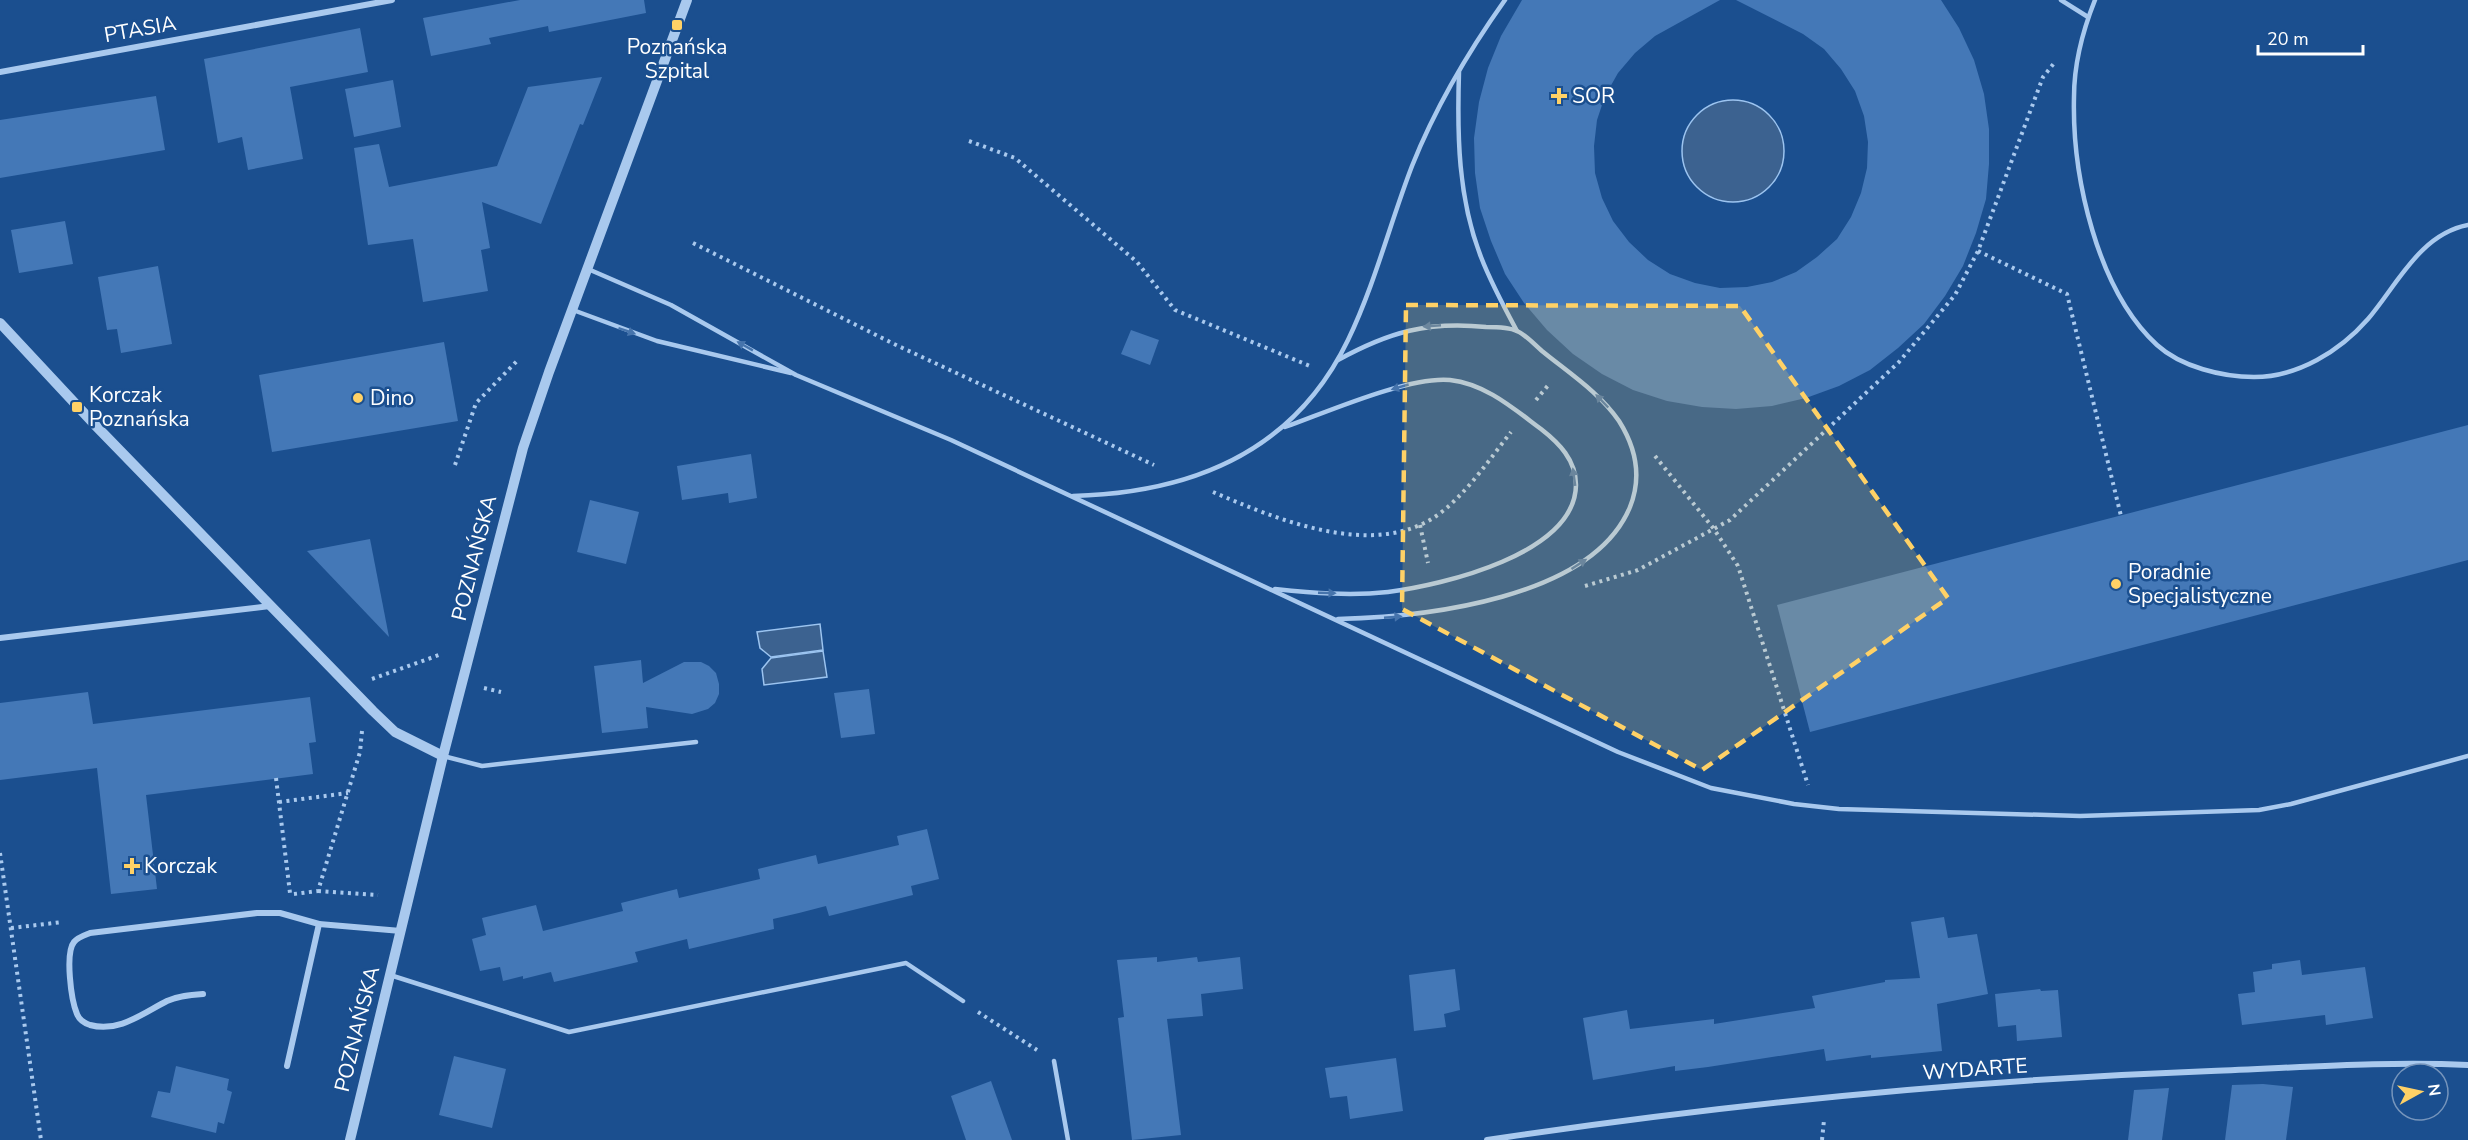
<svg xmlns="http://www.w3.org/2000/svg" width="2468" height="1140" font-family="'Nunito Sans',sans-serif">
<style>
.water{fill:#3c6290;stroke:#9cc4f0;stroke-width:1.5}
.building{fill:#4478b7}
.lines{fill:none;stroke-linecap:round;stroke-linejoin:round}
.path{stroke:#a9c9ee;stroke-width:4;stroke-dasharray:3 4.5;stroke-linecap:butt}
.service{stroke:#a9c9ee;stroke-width:4.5}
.minor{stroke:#a9c9ee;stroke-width:6}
.tertiary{stroke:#a9c9ee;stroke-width:10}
.oneway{fill:#4674ac}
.marked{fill:#ffd166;fill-opacity:0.2;stroke:#ffd166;stroke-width:4.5;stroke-dasharray:12 8;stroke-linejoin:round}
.poi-dot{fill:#ffd166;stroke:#1b4f8f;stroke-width:2}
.labels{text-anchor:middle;stroke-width:5;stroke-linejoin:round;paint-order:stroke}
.street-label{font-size:21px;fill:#fff;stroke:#1b4f8f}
.poi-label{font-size:21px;fill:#fff;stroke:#1b4f8f;text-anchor:start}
</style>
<rect width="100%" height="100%" fill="#1b4f8f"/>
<!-- water -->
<g class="water">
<circle cx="1733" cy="151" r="51"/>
<path d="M820,624L823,650L771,657L760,648L757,632Z"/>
<path d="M823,651L827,677L764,685L762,669L771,658Z"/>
</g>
<!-- building -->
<g class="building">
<path d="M520,0H644L646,13L549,32L548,26L489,38L491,44L431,56L423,18Z"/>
<path d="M1522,0H1720L1655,36L1635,53L1618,73L1605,96L1597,120L1594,146L1595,173L1602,198L1613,221L1629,242L1648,260L1670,274L1695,283L1720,288L1747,287L1772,282L1796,272L1817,257L1837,239L1851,217L1861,193L1867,168L1868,142L1864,116L1855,91L1841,69L1824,49L1803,34L1736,0H1941L1959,28L1974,60L1984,94L1989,129V164L1986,199L1976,233L1963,266L1945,296L1924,324L1898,348L1870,370L1839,386L1806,398L1772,406L1736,409L1702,407L1667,401L1633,390L1602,374L1573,354L1547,330L1524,303L1505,274L1491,241L1480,208L1475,173L1474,138L1479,102L1488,68L1501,36Z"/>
<path d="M360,28L368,72L290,87L303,159L248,170L242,137L218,143L204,59Z"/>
<path d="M602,77L583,125L580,124L541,224L482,202L490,248L481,250L488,291L423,302L413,239L368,245L354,148L379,144L389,187L497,166L528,87Z"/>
<path d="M393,80L401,127L354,137L345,89Z"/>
<path d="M156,96L165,150L0,178V120Z"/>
<path d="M65,221L73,264L19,273L11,230Z"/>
<path d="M158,266L172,344L121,353L117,329L107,330L98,277Z"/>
<path d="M1131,330L1159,340L1150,365L1121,354Z"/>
<path d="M444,342L458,421L272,452L259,375Z"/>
<path d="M2468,425V560L1810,732L1777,605Z"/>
<path d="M751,454L757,498L729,503L728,493L682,500L677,466Z"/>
<path d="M590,500L639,512L626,564L577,552Z"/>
<path d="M370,539L389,637L307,551Z"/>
<path d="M641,660L643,683L684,662H701L709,666L716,673L719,684V694L715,703L708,709L692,714L646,707L648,728L602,733L594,666Z"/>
<path d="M869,689L875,734L841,738L834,693Z"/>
<path d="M88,692L93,724L310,697L316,742L309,743L313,774L146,795L157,889L111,894L97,768L0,780V703Z"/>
<path d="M927,829L939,879L911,886L913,895L829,916L826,906L799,913L773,919L774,929L689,949L687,939L635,952L638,962L554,982L551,972L523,979V976L503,981L500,967L480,971L472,939L486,935L482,918L536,905L543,931L623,911L621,903L677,889L679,898L760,879L758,869L816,855L818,864L899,845L897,836Z"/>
<path d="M1944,917L1948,938L1977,934L1988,994L1937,1004L1942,1051L1871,1058V1055L1826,1061L1824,1049L1708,1067L1675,1071V1066L1593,1080L1583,1018L1627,1010L1630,1029L1714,1019V1024L1815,1008L1812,996L1885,982V980L1920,978L1911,922Z"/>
<path d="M1157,957V962L1197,957L1198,962L1240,957L1243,989L1201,994L1203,1016L1167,1019L1181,1135L1132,1140L1118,1018L1124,1017L1117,960Z"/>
<path d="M2300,960L2302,975L2365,967L2373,1018L2326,1025L2325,1015L2242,1025L2238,994L2255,992L2253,972L2272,969V964Z"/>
<path d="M1455,969L1460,1010L1444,1014L1446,1027L1414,1031L1409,975Z"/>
<path d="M2040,989L2041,991L2058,990L2062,1037L2017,1041L2016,1025L1998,1027L1995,994Z"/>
<path d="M454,1056L506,1069L492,1128L439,1115Z"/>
<path d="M1396,1058L1403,1111L1350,1119L1347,1096L1330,1098L1325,1068Z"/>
<path d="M176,1066L229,1079L227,1090L232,1092L224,1124L218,1122L216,1133L151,1117L158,1091L170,1093Z"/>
<path d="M991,1081L1012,1140H966L951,1096Z"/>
<path d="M2263,1084L2293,1087L2286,1140H2225L2232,1085Z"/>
<path d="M2169,1088L2162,1140H2128L2134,1090Z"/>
</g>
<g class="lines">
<!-- path -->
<g class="path">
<path d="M969,141L1015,158L1137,262L1175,310L1310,366"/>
<path d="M693,243L894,344L1154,465"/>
<path d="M1978,251L2067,294L2121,516"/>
<path d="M1536,400L1550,383"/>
<path d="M1655,456L1714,529L1738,566L1808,785"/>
<path d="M455,465L476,403L517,361"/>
<path d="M1213,492C1276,519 1375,561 1439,514C1467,493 1489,460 1511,432"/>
<path d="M1420,525L1428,563"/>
<path d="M1585,586L1638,570L1730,520L1899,362L1955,295L1978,251L2043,77L2055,62"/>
<path d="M372,679L439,655"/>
<path d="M484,688L501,692"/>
<path d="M276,778L290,893"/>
<path d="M279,802L348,793"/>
<path d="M0,853L41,1140"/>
<path d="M318,891L378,895"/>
<path d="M294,894L318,891L360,752L362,731"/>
<path d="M11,928L63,922"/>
<path d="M978,1012L1037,1050"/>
<path d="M1822,1140L1824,1120"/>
</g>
<!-- service -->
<g class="service">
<path d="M2061,0L2088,17"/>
<path d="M2095,0C2083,30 2074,64 2074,97C2072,176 2097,290 2157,345C2181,367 2223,377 2254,377C2298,377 2340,351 2368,319C2397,285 2420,234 2468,225"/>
<path d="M1459,72C1457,135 1458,198 1481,257C1491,283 1504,307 1517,331"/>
<path d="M588,269L671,305L796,375L951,440L1618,752L1711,788L1794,804L1839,809L2080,816L2259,810L2291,804L2468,756"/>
<path d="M573,310L657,341L791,373"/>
<path d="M1338,360C1389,332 1428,321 1486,327C1495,327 1509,327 1517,331C1526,335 1535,345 1542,351C1569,373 1600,393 1619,421C1636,448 1642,477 1630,507C1592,599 1424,617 1338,619"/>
<path d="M1073,496C1192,493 1294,452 1348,340C1375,284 1390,223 1412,166C1436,106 1468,52 1505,0"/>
<path d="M1275,589C1313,593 1350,596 1388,592C1443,585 1575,554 1576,485C1576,460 1559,443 1541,429C1514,409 1486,384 1450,380C1409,376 1327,412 1285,427"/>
<path d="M443,756L482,766L696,742"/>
<path d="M390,975L569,1032L906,963L963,1001"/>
<path d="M1054,1061L1068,1140"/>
</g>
<!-- minor -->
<g class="minor">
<path d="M0,72L392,0"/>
<path d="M0,638L270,606"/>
<path d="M203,994C190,995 178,996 167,1001C143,1013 119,1033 90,1025C84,1023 79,1019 77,1014C71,1000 65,953 74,942C78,937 85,935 90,933L257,913H280L319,924"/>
<path d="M287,1066L319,924L401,931"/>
<path d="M1487,1140C1727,1104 1969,1080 2211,1071C2296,1068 2382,1061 2468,1065"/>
</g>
<!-- tertiary -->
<g class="tertiary">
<path d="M0,323L97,427L373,711L395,732L443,756"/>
<path d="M350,1140L443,756L523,448L549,372L687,0"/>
</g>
</g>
<!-- one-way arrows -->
<defs><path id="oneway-solid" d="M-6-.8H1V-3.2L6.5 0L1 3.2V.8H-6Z" transform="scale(1.5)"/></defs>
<g class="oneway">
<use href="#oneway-solid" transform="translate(1432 326) rotate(175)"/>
<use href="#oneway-solid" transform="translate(627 331) rotate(19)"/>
<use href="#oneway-solid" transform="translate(745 346) rotate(-151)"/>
<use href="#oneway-solid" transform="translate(1400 387) rotate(164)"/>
<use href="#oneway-solid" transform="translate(1602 401) rotate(-134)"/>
<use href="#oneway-solid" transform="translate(1574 477) rotate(-98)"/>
<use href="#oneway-solid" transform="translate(1579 564) rotate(-33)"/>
<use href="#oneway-solid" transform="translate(1327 593) rotate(2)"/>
<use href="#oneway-solid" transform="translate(1393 617) rotate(-5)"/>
</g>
<!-- marked area -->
<path class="marked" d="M1406,305L1740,306L1948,598L1702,770L1402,609Z"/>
<!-- markers -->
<g class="poi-dot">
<rect x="671" y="19" width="12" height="12" rx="3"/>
<path d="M1556 87h6v6h6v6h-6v6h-6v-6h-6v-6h6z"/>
<circle cx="358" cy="398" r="6"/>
<rect x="71" y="401" width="12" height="12" rx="3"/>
<circle cx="2116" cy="584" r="6"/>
<path d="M129 857h6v6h6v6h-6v6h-6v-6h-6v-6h6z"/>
</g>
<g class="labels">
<!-- street labels -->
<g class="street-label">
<text transform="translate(140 29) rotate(-10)" y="7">PTASIA</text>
<text transform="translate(474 558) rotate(-76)" y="7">POZNAŃSKA</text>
<text transform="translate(357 1029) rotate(-76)" y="7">POZNAŃSKA</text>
<text transform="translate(1975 1069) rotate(-4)" y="7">WYDARTE</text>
</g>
<!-- poi labels -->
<g class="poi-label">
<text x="677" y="54" text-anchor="middle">Poznańska<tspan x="677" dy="24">Szpital</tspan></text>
<text x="1572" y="103">SOR</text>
<text x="89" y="402">Korczak<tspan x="89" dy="24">Poznańska</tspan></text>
<text x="370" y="405">Dino</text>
<text x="2128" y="579">Poradnie<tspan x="2128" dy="24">Specjalistyczne</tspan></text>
<text x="144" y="873">Korczak</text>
</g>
</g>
<!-- north arrow -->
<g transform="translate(2420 1092) rotate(82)"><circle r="28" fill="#1b4f8f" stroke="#7695bc" stroke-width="1.5"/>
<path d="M0-4.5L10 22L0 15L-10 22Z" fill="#ffd166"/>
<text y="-9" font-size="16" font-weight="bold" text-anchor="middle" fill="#ffffff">N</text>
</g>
<!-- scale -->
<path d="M2258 45v9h105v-9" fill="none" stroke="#ffffff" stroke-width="3"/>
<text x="2267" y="45" font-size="18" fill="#ffffff" stroke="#1b4f8f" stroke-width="4.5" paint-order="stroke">20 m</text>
</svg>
